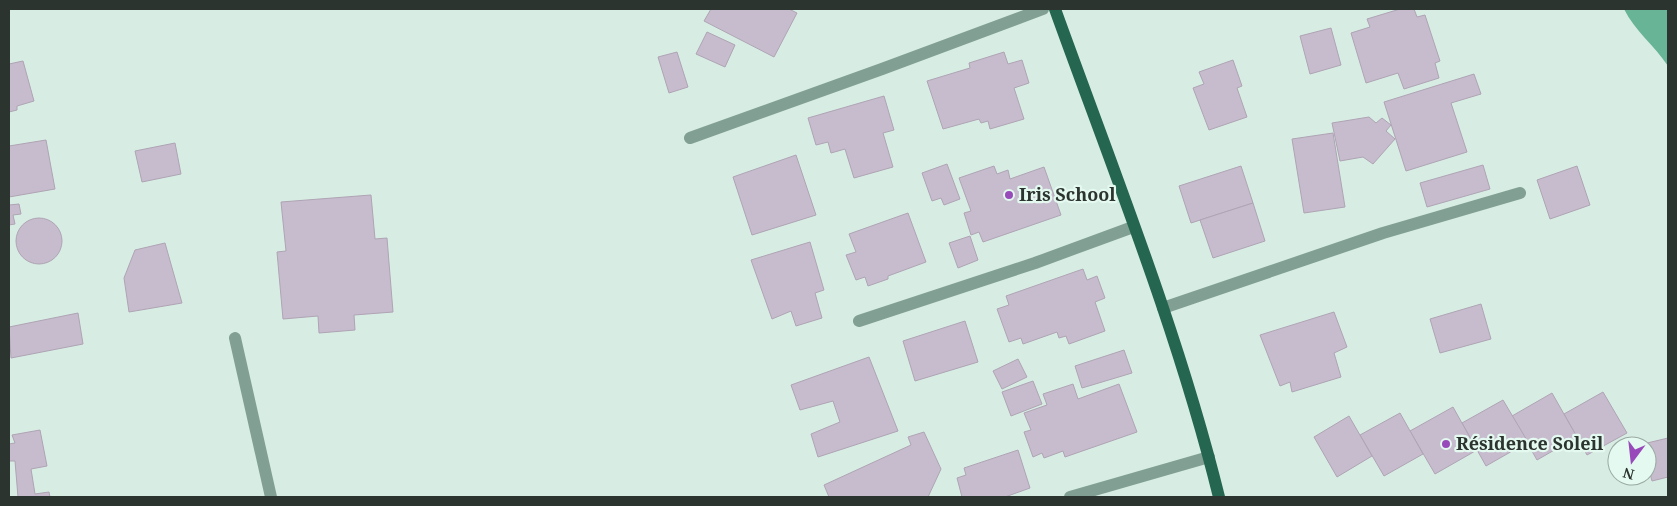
<svg xmlns="http://www.w3.org/2000/svg" width="1677" height="506" font-family="'Noto Serif',serif">
<style>
.water{fill:#67b497}
.building{fill:#c7bccd;stroke:#afa4b4}
.lines{fill:none;stroke-linecap:round;stroke-linejoin:round}
.minor{stroke:#81a093;stroke-width:12}
.major{stroke:#256650;stroke-width:12}
.poi-dot{fill:#994aba;stroke:#e4f9f0;stroke-width:2}
.labels{text-anchor:middle;stroke-width:4.5;stroke-linejoin:round;paint-order:stroke}
.poi-label{font-size:18px;font-weight:bold;fill:#2c3430;stroke:#e4f9f0;text-anchor:start}
</style>
<rect width="100%" height="100%" fill="#d7ece3"/>
<!-- water -->
<path class="water" d="M1624,9H1668V66C1654,45 1635,31 1624,9Z"/>
<!-- building -->
<g class="building">
<path d="M711,9H789L797,13L774,57L704,21Z"/>
<path d="M1400,9H1414L1417,17L1425,15L1440,61L1435,63L1439,78L1404,89L1398,73L1366,83L1351,33L1370,27L1367,19Z"/>
<path d="M1331,28L1341,65L1310,74L1300,36Z"/>
<path d="M707,32L735,45L725,67L696,54Z"/>
<path d="M677,52L688,87L669,93L658,57Z"/>
<path d="M1004,52L1008,64L1022,60L1029,83L1014,88L1024,119L990,129L988,121L981,123L979,119L943,129L927,81L970,68L969,63Z"/>
<path d="M1233,60L1242,86L1237,88L1247,117L1209,130L1193,88L1204,84L1199,72Z"/>
<path d="M23,61L34,101L17,106V110L9,112V64Z"/>
<path d="M1474,74L1481,94L1451,103L1467,152L1406,171L1384,102Z"/>
<path d="M884,96L894,130L883,133L893,167L854,178L845,149L831,153L828,142L816,145L808,118Z"/>
<path d="M1369,117L1376,123L1382,118L1391,125L1386,131L1395,139L1373,164L1363,157L1340,161L1332,123Z"/>
<path d="M1333,133L1345,207L1304,213L1292,139Z"/>
<path d="M46,140L55,189L9,197V146Z"/>
<path d="M175,143L181,174L142,182L135,151Z"/>
<path d="M796,155L816,215L752,235L733,177Z"/>
<path d="M947,164L960,199L944,205L941,198L932,201L922,173Z"/>
<path d="M1483,165L1490,189L1427,207L1420,183Z"/>
<path d="M994,166L997,174L1008,170L1010,179L1044,167L1061,215L983,242L979,232L971,235L964,213L971,211L959,178Z"/>
<path d="M1241,166L1253,203L1191,223L1179,186Z"/>
<path d="M1577,166L1590,205L1550,219L1537,180Z"/>
<path d="M371,195L375,239L387,238L393,312L354,315L355,330L319,333L318,316L283,319L277,252L286,251L281,202Z"/>
<path d="M1253,203L1265,241L1213,258L1200,220Z"/>
<path d="M19,204L21,214L13,215L15,224L9,225V205Z"/>
<path d="M908,213L926,262L888,276V279L868,286L865,277L856,280L846,255L856,252L849,234Z"/>
<circle cx="39" cy="241" r="23"/>
<path d="M970,236L978,260L958,268L949,243Z"/>
<path d="M810,242L824,290L815,293L822,318L796,326L791,311L772,319L751,260Z"/>
<path d="M165,243L182,303L129,312L124,278L135,250Z"/>
<path d="M1083,269L1087,280L1097,276L1105,298L1095,302L1105,331L1069,344L1066,336L1059,338L1057,332L1023,344L1021,338L1009,342L997,309L1009,305L1006,296Z"/>
<path d="M1481,304L1491,339L1440,353L1430,319Z"/>
<path d="M1334,312L1347,347L1334,353L1341,377L1292,392L1290,382L1280,386L1260,335Z"/>
<path d="M78,313L83,344L11,358L9,327Z"/>
<path d="M965,321L978,362L915,381L903,341Z"/>
<path d="M1124,350L1132,373L1082,388L1075,366Z"/>
<path d="M869,357L898,431L818,457L811,434L840,422L833,401L800,410L791,385Z"/>
<path d="M1018,359L1027,377L1002,389L993,371Z"/>
<path d="M1033,381L1042,404L1011,416L1002,392Z"/>
<path d="M1073,384L1078,399L1119,384L1137,432L1065,457L1063,451L1044,458L1042,453L1033,457L1024,432L1031,430L1024,413L1047,405L1043,394Z"/>
<path d="M1603,392L1627,433L1587,455L1564,414Z"/>
<path d="M1552,393L1577,437L1537,460L1512,416Z"/>
<path d="M1503,400L1528,442L1486,466L1462,423Z"/>
<path d="M1453,407L1477,450L1435,474L1410,431Z"/>
<path d="M1400,413L1423,454L1384,476L1360,435Z"/>
<path d="M1349,416L1372,456L1337,477L1314,437Z"/>
<path d="M40,430L47,466L31,469L35,494L49,492L50,497H18L15,461H9V444L15,443L12,435Z"/>
<path d="M924,432L941,469L928,497H829L824,485L911,445L908,437Z"/>
<path d="M1668,438V477L1652,481L1647,462V446H1643V444Z"/>
<path d="M1018,450L1030,488L1005,497H962L957,478L966,475L964,468Z"/>
</g>
<g class="lines">
<!-- minor -->
<g class="minor">
<path d="M690,138L882,69L1043,9"/>
<path d="M1163,308L1383,233L1520,193"/>
<path d="M859,321L1035,263L1133,227"/>
<path d="M235,338L271,497"/>
<path d="M1070,497L1209,457"/>
</g>
<!-- major -->
<path class="major" d="M1055,9C1113,170 1178,331 1219,497"/>
</g>
<!-- markers -->
<g class="poi-dot">
<circle cx="1009" cy="195" r="5"/>
<circle cx="1446" cy="444" r="5"/>
</g>
<g class="labels">
<!-- poi labels -->
<g class="poi-label">
<text x="1019" y="201">Iris School</text>
<text x="1456" y="450">Résidence Soleil</text>
</g>
</g>
<!-- border -->
<rect width="1677" height="506" fill="none" stroke="#2c3430" stroke-width="20"/>
<!-- north arrow -->
<g transform="translate(1632 461) rotate(195)"><circle r="24" fill="#e4f9f0" stroke="#9aaaa3"/>
<path d="M0-4L9 19L0 12L-9 19Z" fill="#994aba"/>
<text y="-8" font-size="14" font-weight="bold" text-anchor="middle" fill="#2c3430">N</text>
</g>
</svg>
